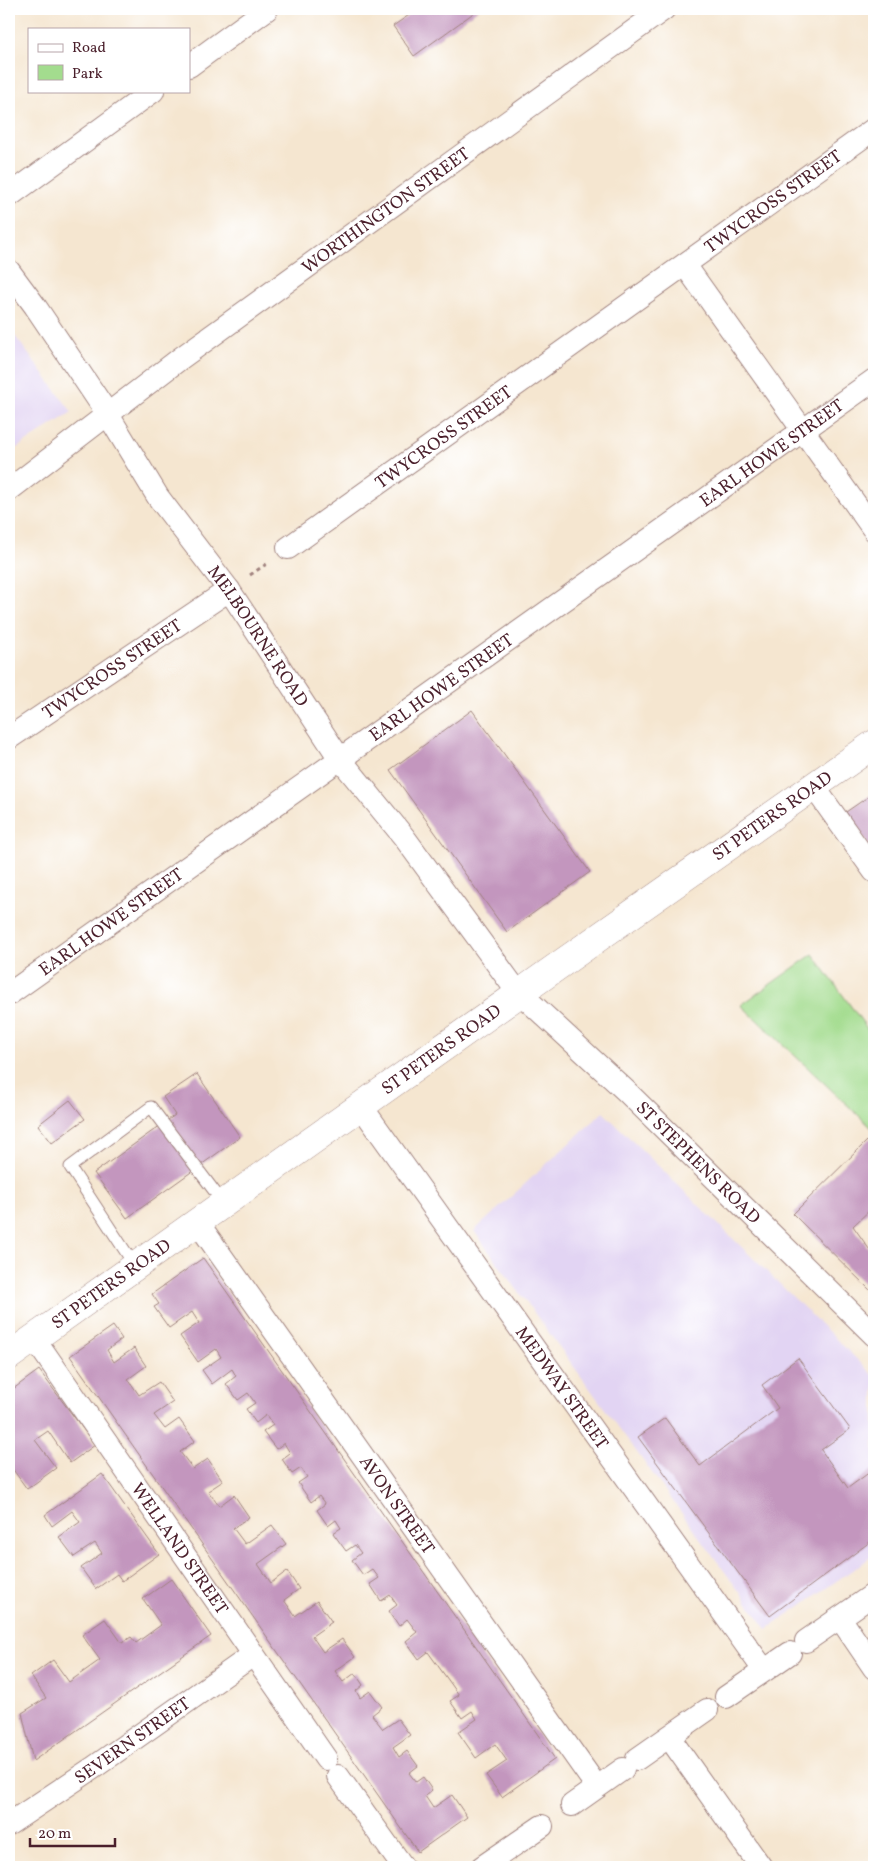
<svg xmlns="http://www.w3.org/2000/svg" width="883" height="1876" font-family="Vollkorn,serif">
<style>
.built{fill:#e2d4f3}
.green{fill:#a3dc8e;stroke:#767e5c}
.building{fill:#c396be}
.lines{fill:none;stroke-linecap:round;stroke-linejoin:round}
.service-casing{stroke:#a0827e;stroke-width:13}
.minor-casing{stroke:#a0827e;stroke-width:24}
.tertiary-casing{stroke:#a0827e;stroke-width:29}
.path{stroke:#a0827e;stroke-width:3;stroke-dasharray:4 4;stroke-linecap:butt}
.service{stroke:#fff;stroke-width:11}
.minor{stroke:#fff;stroke-width:22}
.tertiary{stroke:#fff;stroke-width:28}
.labels{text-anchor:middle;stroke-width:4;stroke-linejoin:round;paint-order:stroke}
.street-label{font-size:18px;fill:#4a1f2b;stroke:#fff}
</style>
<rect width="100%" height="100%" fill="#fff"/>
<filter id="ink" filterUnits="userSpaceOnUse"><feTurbulence type="fractalNoise" baseFrequency=".02" numOctaves="2"/><feDisplacementMap in="SourceGraphic" scale="10" xChannelSelector="R" yChannelSelector="G"/><feConvolveMatrix kernelMatrix="1 2 1 2 8 2 1 2 1" color-interpolation-filters="sRGB"/></filter>
<filter id="wash" filterUnits="userSpaceOnUse"><feTurbulence type="fractalNoise" baseFrequency=".0096" numOctaves="4" result="noise"/><feDisplacementMap in="SourceGraphic" scale="20" xChannelSelector="R" yChannelSelector="G"/><feGaussianBlur stdDeviation="1.12" result="paint"/><feColorMatrix in="noise" values="0 0 0 0 0 0 0 0 0 0 0 0 0 0 0 0 0 1.4 0 .05"/><feComposite in="paint" operator="in"/></filter>
<g filter="url(#wash)">
<rect width="100%" height="100%" fill="#f5e6d0"/>
<!-- built -->
<g class="built">
<path d="M9,328L72,412L9,453Z"/>
<path d="M603,1112L874,1376V1555L767,1629L474,1231Z"/>
</g>
<!-- green -->
<path class="green" d="M813,954L874,1038V1130L741,1005Z"/>
<g id="blocks">
<!-- building -->
<g class="building">
<path d="M418,9H479L414,56L393,26Z"/>
<path d="M472,710L590,872L507,932L390,770Z"/>
<path d="M872,794L874,797V853L846,812Z"/>
<path d="M197,1074L240,1137L127,1218L94,1173L175,1115L163,1097Z"/>
<path d="M70,1100L85,1119L52,1143L38,1125Z"/>
<path d="M870,1138L874,1142V1206L853,1226L874,1256V1294L793,1214Z"/>
<path d="M203,1258L555,1759L502,1797L486,1775L507,1761L495,1744L476,1758L458,1732L477,1719L472,1711L462,1718L450,1701L459,1695L428,1652L419,1659L406,1641L417,1632L407,1619L399,1626L389,1611L397,1605L390,1595L381,1601L370,1584L379,1578L372,1569L363,1575L352,1560L361,1553L355,1545L346,1551L333,1533L341,1528L336,1520L328,1526L317,1510L325,1504L319,1496L311,1502L298,1483L307,1477L301,1468L292,1474L282,1459L290,1453L284,1443L276,1449L263,1432L273,1425L266,1415L256,1423L246,1409L255,1403L248,1393L238,1400L226,1384L236,1376L232,1369L212,1384L202,1370L221,1357L216,1349L198,1362L180,1336L199,1323L192,1312L169,1328L154,1307L159,1304L152,1294Z"/>
<path d="M113,1326L122,1339L107,1350L114,1362L134,1348L146,1366L128,1379L139,1395L159,1382L173,1402L154,1415L165,1429L179,1419L195,1441L180,1452L193,1469L208,1459L223,1481L208,1491L219,1506L234,1495L249,1517L233,1528L245,1544L272,1525L286,1544L258,1564L271,1583L287,1571L299,1589L284,1600L295,1616L317,1601L332,1622L312,1636L323,1652L342,1639L355,1657L335,1671L343,1682L355,1673L363,1685L356,1691L360,1698L370,1691L382,1707L372,1715L383,1729L398,1719L410,1735L393,1747L399,1757L407,1751L418,1766L409,1773L416,1782L423,1777L432,1790L425,1796L433,1808L452,1795L467,1817L418,1852L70,1356Z"/>
<path d="M798,1358L850,1429L821,1450L848,1488L874,1469V1539L770,1616L638,1437L665,1418L700,1466L778,1408L762,1385Z"/>
<path d="M39,1370L95,1445L70,1463L48,1431L35,1440L56,1468L27,1489L9,1464V1392Z"/>
<path d="M102,1474L159,1554L122,1581L117,1574L96,1589L81,1568L102,1553L95,1543L74,1557L59,1537L80,1522L72,1511L52,1526L45,1515Z"/>
<path d="M171,1579L211,1636L33,1761L22,1713L46,1698L31,1676L53,1660L69,1682L100,1660L82,1635L105,1619L122,1643L131,1637L136,1643L161,1625L143,1599Z"/>
</g>
</g>
</g>
<g filter="url(#ink)">
<use href="#blocks" fill-opacity="0" stroke="#a0827e" stroke-width="1"/>
<g class="lines">
<!-- service casing -->
<g class="service-casing">
<path id="service" d="M135,1266L70,1167L151,1107L224,1204"/>
</g>
<!-- minor casing -->
<g class="minor-casing">
<g id="minor">
<path d="M189,66L267,9"/>
<path d="M9,196L153,91"/>
<path d="M685,265L874,530"/>
<path id="s1" d="M9,271L35,306L107,413L158,497L229,590L340,759L404,837L519,994"/>
<path id="s2" d="M9,490L181,358L664,9"/>
<path id="s3" d="M288,548L874,129"/>
<path id="s4" d="M9,738L229,590"/>
<path d="M814,787L874,871"/>
<path id="s5" d="M520,993L626,1091L874,1335"/>
<path id="s6" d="M9,994L874,380"/>
<path id="s7" d="M361,1106L764,1670"/>
<path id="s8" d="M198,1223L597,1787"/>
<path id="s9" d="M34,1338L326,1759"/>
<path d="M840,1618L874,1668"/>
<path d="M806,1641L874,1594"/>
<path d="M726,1697L790,1653"/>
<path d="M669,1737L761,1867"/>
<path d="M637,1759L707,1710"/>
<path d="M338,1776L403,1867"/>
<path d="M572,1805L623,1769"/>
<path id="s10" d="M9,1824L93,1768L253,1655"/>
<path d="M482,1867L542,1826"/>
</g>
</g>
<!-- tertiary casing -->
<g class="tertiary-casing">
<g id="tertiary">
<path id="s11" d="M9,1356L565,961L874,744"/>
</g>
</g>
<!-- path -->
<path class="path" d="M250,575L268,563"/>
<!-- service -->
<use href="#service" class="service"/>
<!-- minor -->
<use href="#minor" class="minor"/>
<!-- tertiary -->
<use href="#tertiary" class="tertiary"/>
</g>
</g>
<g class="labels">
<!-- street labels -->
<g class="street-label">
<text dy="6" stroke="none"><textPath href="#s3" startOffset="596">TWYCROSS STREET</textPath></text>
<text dy="6" stroke="none"><textPath href="#s2" startOffset="469">WORTHINGTON STREET</textPath></text>
<text dy="6" stroke="none"><textPath href="#s3" startOffset="191">TWYCROSS STREET</textPath></text>
<text dy="6" stroke="none"><textPath href="#s6" startOffset="935">EARL HOWE STREET</textPath></text>
<text dy="6" stroke="none"><textPath href="#s1" startOffset="442">MELBOURNE ROAD</textPath></text>
<text dy="6" stroke="none"><textPath href="#s4" startOffset="124">TWYCROSS STREET</textPath></text>
<text dy="6" stroke="none"><textPath href="#s6" startOffset="530">EARL HOWE STREET</textPath></text>
<text dy="6" stroke="none"><textPath href="#s11" startOffset="935">ST PETERS ROAD</textPath></text>
<text dy="6" stroke="none"><textPath href="#s6" startOffset="125">EARL HOWE STREET</textPath></text>
<text dy="6" stroke="none"><textPath href="#s11" startOffset="530">ST PETERS ROAD</textPath></text>
<text dy="6" stroke="none"><textPath href="#s5" startOffset="246">ST STEPHENS ROAD</textPath></text>
<text dy="6" stroke="none"><textPath href="#s11" startOffset="125">ST PETERS ROAD</textPath></text>
<text dy="6" stroke="none"><textPath href="#s7" startOffset="346">MEDWAY STREET</textPath></text>
<text dy="6" stroke="none"><textPath href="#s8" startOffset="345">AVON STREET</textPath></text>
<text dy="6" stroke="none"><textPath href="#s9" startOffset="256">WELLAND STREET</textPath></text>
<text dy="6" stroke="none"><textPath href="#s10" startOffset="149">SEVERN STREET</textPath></text>
</g>
</g>
<!-- margin -->
<rect width="883" height="1876" fill="none" stroke="#fff" stroke-width="30"/>
<!-- legend -->
<rect x="28" y="28" width="162" height="65" fill="#ffffff" stroke="#b7a5aa"/>
<rect x="38" y="44" width="25" height="8" fill="#ffffff" stroke="#b7a5aa"/>
<text x="72" y="52" font-size="15" fill="#4a1f2b">Road</text>
<rect x="38" y="65" width="25" height="15" fill="#a3dc8e" stroke="#b7a5aa"/>
<text x="72" y="78" font-size="15" fill="#4a1f2b">Park</text>
<!-- scale -->
<path d="M30 1838v8h85v-8" fill="none" stroke="#4a1f2b" stroke-width="2.5"/>
<text x="38" y="1838" font-size="15" fill="#4a1f2b" stroke="#ffffff" stroke-width="4" paint-order="stroke">20 m</text>
</svg>
